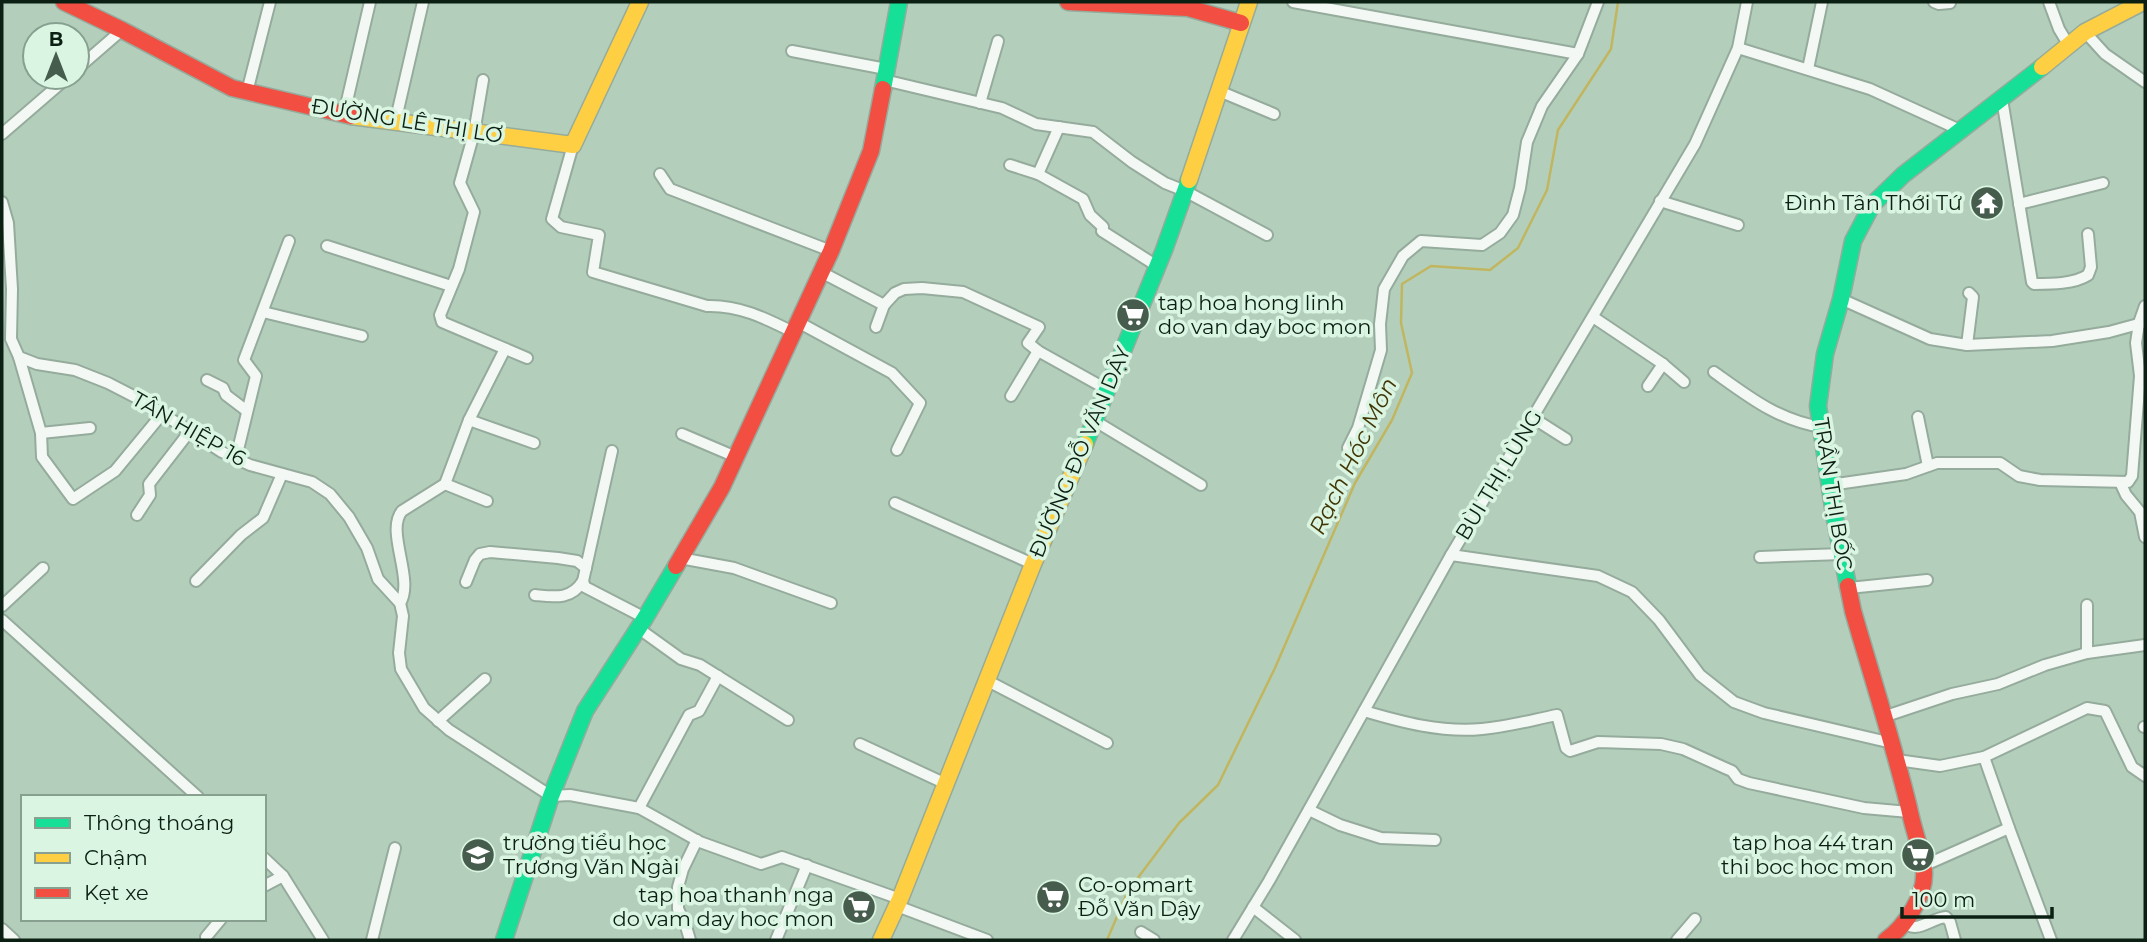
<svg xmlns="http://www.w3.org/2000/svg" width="2147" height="942" font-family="Montserrat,sans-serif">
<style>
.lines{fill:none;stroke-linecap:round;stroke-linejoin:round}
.stream{stroke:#c1b65f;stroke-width:2.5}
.street-casing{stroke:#95ab9c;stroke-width:14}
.fast-casing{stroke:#95ab9c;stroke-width:19}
.slow-casing{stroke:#95ab9c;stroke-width:19}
.jam-casing{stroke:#95ab9c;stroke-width:19}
.street{stroke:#f4f8f5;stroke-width:10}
.fast{stroke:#16e098;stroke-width:16}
.slow{stroke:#ffcf43;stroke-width:16}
.jam{stroke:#f24e42;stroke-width:16}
.labels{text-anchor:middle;stroke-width:7;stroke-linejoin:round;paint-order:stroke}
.street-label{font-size:21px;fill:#0b2013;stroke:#dbf5e3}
.poi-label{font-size:21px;fill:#0b2013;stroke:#dbf5e3;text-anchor:end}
.water-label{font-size:23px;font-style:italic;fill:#413604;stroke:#dbf5e3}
</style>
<rect width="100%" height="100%" fill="#b3cfbc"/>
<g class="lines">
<!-- stream -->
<path class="stream" d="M1107,940L1128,891L1179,823L1218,785L1275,668L1355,483L1392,420L1412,373L1401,323L1402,284L1431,266L1490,270L1518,248L1547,190L1558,130L1611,49L1618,2"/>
<!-- street casing -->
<g class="street-casing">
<g id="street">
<path d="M1293,2L1578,54"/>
<path d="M1934,2L1939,4L1950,3"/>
<path d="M2049,2L2059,29L2068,44"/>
<path d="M2085,32L2105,54L2145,82"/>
<path d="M1738,48L1870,89L1960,130"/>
<path d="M792,51L886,69"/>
<path d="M77,69L122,30"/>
<path d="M1808,69L1822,2"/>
<path d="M483,80L474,133L460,183L474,212L459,269L440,315L442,322L527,358"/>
<path d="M884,80L1002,108L1036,124L1093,132L1132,162L1165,183L1185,191L1267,235"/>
<path d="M1219,91L1274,114"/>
<path d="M247,92L270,2"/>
<path d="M2002,99L2032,282L2034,284C2051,284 2074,284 2088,275L2091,267L2088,234"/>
<path d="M980,103L998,41"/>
<path d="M344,114L370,2"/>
<path d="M395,123L423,2"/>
<path d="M2,134L68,77"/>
<path d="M573,145L552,219L561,227L599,235L593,272L707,306C739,305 765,318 793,332"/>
<path d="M1010,165L1038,174L1083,199L1090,215L1103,227L1102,231L1157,266"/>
<path d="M660,174L670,189L831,251"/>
<path d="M1038,174L1059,127"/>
<path d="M1660,201L1738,225"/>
<path d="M2,202L8,223L12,289L11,339L19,357L37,364L75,370L108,383L141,400L222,452L250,465L312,482L330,494L349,517L367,548L378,579L400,603L403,616L399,653L401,669L424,708L449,730L551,796L570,795L639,808L700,842L761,864L782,857L900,899"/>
<path d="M2019,204L2103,183"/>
<path d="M327,246L451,286"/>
<path d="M821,272L884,305L876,327"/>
<path d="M1841,299L1930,339L1967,345L2052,341L2109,332L2142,323"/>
<path d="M884,305L895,293L904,289L922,288L963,292L1039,327L1028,343L1038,351L1108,390"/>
<path d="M263,312L362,336"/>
<path d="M1593,317L1663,364L1684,382"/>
<path d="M798,322L892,373L920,403L897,450"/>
<path d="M1967,345L1973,297L1969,293"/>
<path d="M505,349L469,420L534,443"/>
<path d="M19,357L41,433L90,428"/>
<path d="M1714,372C1749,397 1778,420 1821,427"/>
<path d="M207,380L223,388L226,395L247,411"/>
<path d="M1648,386L1663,364"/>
<path d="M1011,396L1038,351"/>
<path d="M1918,417L1928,466"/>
<path d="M1533,418L1566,439"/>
<path d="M469,420L445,484L487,501"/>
<path d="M1095,421L1201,485"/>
<path d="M41,433L42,457L73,499L115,471L162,414"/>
<path d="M682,434L736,457"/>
<path d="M1348,448L1358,428L1381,350L1380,324L1384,289L1403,256L1421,241L1482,245L1500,233L1513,215L1520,188L1527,142L1542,106L1578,54L1598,2"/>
<path d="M612,451L583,581L585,587L645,618"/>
<path d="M236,458L256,376L244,360L289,241"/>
<path d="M2120,482L2126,495L2140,512L2145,537"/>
<path d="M1830,485L1906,474L1937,463H2000L2019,476L2040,480L2128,482L2132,476L2140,376L2136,343L2139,323L2145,306"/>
<path d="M895,503L1033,564"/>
<path d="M137,515L150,495L149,484L190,431"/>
<path d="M1451,555L1598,576L1632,592L1659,620L1700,675L1734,702L1764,713L1892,743"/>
<path d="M1760,557L1842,554"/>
<path d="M680,558L734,568L831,603"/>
<path d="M196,581L241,535L263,518L282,474"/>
<path d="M466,582L475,560L480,554L490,552L558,558L577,561L586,568"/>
<path d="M1849,588L1927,580"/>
<path d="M535,595C555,597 571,600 583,581"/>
<path d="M400,603C415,580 385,531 402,511L445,484"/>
<path d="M2087,605V653"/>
<path d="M2,606L43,568"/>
<path d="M2,620L198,797"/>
<path d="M638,628L681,659L700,665L788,720"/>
<path d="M986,680L1107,743"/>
<path d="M1364,711C1401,722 1442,733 1482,729C1507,727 1532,720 1557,715L1566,748L1570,751L1598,742L1661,744L1683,749L1725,768L1732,771L1738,779L1749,783L1864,808L1909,812"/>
<path d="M1883,717L1952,694L1998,684L2045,665L2087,653L2145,645"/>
<path d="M438,721L485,679"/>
<path d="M2144,727H2145"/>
<path d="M860,744L944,783"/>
<path d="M1984,757L2009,828"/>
<path d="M1897,760L1940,766L1984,757L2087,708L2105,711L2132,767L2145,776"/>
<path d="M639,808L689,715L699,711L718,676"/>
<path d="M1309,810L1340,825L1381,838L1435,840"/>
<path d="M264,858L283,876L323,940"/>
<path d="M1923,866L2009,828L2051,940"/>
<path d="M264,886L283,876"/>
<path d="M897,906L987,940"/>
<path d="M1253,907L1295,940"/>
<path d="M1904,921C1915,936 1931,918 1946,917L1950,922L1955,940"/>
<path d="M2,929L14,940"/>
<path d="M1141,932L1154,940"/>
<path d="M206,937L221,919"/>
<path d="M372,940L395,848"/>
<path d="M690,940L685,923L678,909V887L683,869L697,840"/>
<path d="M776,940L807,865"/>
<path d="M1233,940L1269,881L1451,555L1695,144L1738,48L1747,2"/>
<path d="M1677,940L1695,919"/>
</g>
</g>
<!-- fast casing -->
<g class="fast-casing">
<g id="fast">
<path d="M883,89L899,2"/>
<path d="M1085,444L1164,250L1189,180"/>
<path d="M1848,586L1834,514L1818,406L1825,354L1841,299L1853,241L1872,205L1903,175L2042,67"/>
<path d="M504,940L551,796L585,711L645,618L676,566"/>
</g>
</g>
<!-- slow casing -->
<g class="slow-casing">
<g id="slow">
<path d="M2042,67L2085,32L2143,2"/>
<path d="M351,116L573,145L640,2"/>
<path d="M1189,180L1249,2"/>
<path d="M881,940L900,899L1033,564L1085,444"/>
</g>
</g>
<!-- jam casing -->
<g class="jam-casing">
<g id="jam">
<path d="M64,2L122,30L232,88L351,116"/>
<path d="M1068,2L1188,8L1241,23"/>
<path d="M676,566L722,487L831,251L871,151L883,89"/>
<path d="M1848,586L1853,611C1872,677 1893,742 1909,808C1913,829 1922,851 1924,871C1926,895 1905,927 1886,940"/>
</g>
</g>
<!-- street -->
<use href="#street" class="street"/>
<!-- fast -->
<use href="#fast" class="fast"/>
<!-- slow -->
<use href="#slow" class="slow"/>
<!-- jam -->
<use href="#jam" class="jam"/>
</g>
<!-- icons -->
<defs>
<g id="temple-disc" transform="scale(1.75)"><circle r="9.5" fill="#465d4e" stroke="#dbf5e3"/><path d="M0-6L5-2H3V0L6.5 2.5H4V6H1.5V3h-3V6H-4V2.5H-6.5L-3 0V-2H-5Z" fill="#fff"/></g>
<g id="supermarket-disc" transform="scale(1.75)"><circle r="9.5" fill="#465d4e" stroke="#dbf5e3"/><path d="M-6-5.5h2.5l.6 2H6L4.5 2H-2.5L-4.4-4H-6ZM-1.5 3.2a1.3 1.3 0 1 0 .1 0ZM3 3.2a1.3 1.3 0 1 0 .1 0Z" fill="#fff"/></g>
<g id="school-disc" transform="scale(1.75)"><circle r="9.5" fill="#465d4e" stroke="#dbf5e3"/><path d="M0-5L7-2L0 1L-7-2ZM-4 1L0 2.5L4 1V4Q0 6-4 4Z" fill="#fff"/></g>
</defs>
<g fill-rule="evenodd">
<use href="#temple-disc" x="1987" y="203"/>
<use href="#supermarket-disc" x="1133" y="315"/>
<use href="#school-disc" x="478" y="855"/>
<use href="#supermarket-disc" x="1918" y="855"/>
<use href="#supermarket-disc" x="1053" y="897"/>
<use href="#supermarket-disc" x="859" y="907"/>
</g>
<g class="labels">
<!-- street labels -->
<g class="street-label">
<text transform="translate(407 121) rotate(9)" y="7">ĐƯỜNG LÊ THỊ LƠ</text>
<text transform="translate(189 429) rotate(30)" y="7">TÂN HIỆP 16</text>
<text transform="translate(1080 452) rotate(-67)" y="7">ĐƯỜNG ĐỖ VĂN DẬY</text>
<text transform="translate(1499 475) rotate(-59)" y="7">BÙI THỊ LÙNG</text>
<text transform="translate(1833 494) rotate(81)" y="7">TRẦN THỊ BỐC</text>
</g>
<!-- poi labels -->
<g class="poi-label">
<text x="1962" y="210">Đình Tân Thới Tứ</text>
<text x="1158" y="310" text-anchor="start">tap hoa hong linh<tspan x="1158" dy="24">do van day boc mon</tspan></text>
<text x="503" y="850" text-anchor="start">trường tiểu học<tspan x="503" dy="24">Trương Văn Ngài</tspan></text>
<text x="1894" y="850">tap hoa 44 tran<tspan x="1894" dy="24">thi boc hoc mon</tspan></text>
<text x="1078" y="892" text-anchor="start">Co-opmart<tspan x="1078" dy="24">Đỗ Văn Dậy</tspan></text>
<text x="834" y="902">tap hoa thanh nga<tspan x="834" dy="24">do vam day hoc mon</tspan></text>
</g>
<!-- water labels -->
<g class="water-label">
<text transform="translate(1353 456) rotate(-64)" y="8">Rạch Hóc Môn</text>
</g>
</g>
<!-- border -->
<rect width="2147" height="942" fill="none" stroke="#0b2013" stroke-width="7"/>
<!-- legend -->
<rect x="21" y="795" width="245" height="126" fill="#dbf5e3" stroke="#88a090" stroke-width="2"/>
<rect x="35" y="818" width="35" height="10" fill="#16e098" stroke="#88a090" stroke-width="2"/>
<text x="84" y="830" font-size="21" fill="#0b2013">Thông thoáng</text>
<rect x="35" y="853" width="35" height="10" fill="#ffcf43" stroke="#88a090" stroke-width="2"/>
<text x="84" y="865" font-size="21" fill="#0b2013">Chậm</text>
<rect x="35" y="888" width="35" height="10" fill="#f24e42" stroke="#88a090" stroke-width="2"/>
<text x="84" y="900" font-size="21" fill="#0b2013">Kẹt xe</text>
<!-- north arrow -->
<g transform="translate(56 56)"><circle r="33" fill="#dbf5e3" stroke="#88a090" stroke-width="2"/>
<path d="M0-5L12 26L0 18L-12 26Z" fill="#465d4e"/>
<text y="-10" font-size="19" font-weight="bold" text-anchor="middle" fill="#0b2013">B</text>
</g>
<!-- scale -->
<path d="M1902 907v10h150v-10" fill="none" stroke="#0b2013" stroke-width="3.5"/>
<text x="1912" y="907" font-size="21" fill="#0b2013" stroke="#dbf5e3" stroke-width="5" paint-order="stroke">100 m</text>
</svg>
